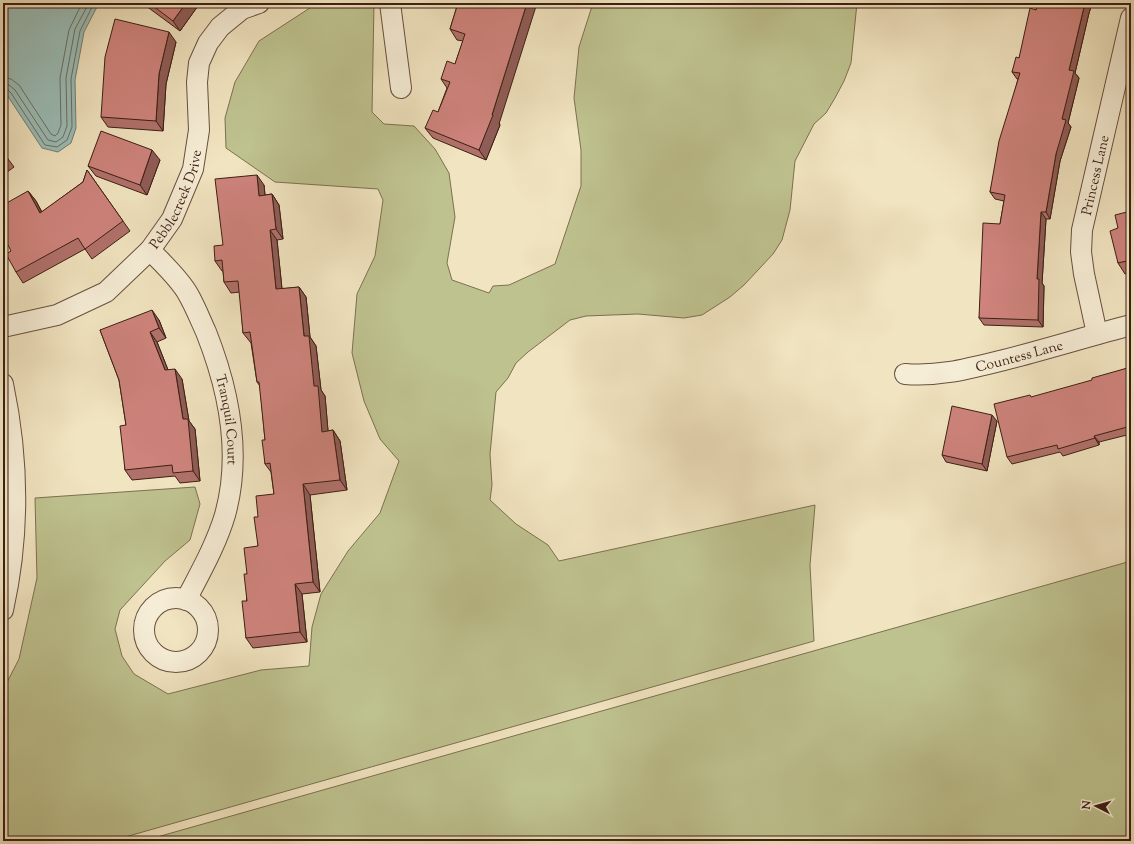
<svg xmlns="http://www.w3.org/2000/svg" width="1134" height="844" font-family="'Sorts Mill Goudy',serif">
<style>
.green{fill:#bec28f;stroke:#7d7051}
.water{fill:#9bbeb8;stroke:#757e76}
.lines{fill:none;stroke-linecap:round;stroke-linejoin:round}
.shore{stroke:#6c6e66;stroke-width:1}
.minor-casing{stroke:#69503e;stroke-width:22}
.minor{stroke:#f6edd6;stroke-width:20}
.wall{fill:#b1716b;stroke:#3c1f13}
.shaded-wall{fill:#905c57;stroke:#3c1f13}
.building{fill:#ce837c;stroke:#3c1f13}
.labels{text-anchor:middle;stroke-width:3;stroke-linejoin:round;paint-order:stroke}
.street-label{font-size:14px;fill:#3c1f13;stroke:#f6edd6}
</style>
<rect width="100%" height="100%" fill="#f1e4c0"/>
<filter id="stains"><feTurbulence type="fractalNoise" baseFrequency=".005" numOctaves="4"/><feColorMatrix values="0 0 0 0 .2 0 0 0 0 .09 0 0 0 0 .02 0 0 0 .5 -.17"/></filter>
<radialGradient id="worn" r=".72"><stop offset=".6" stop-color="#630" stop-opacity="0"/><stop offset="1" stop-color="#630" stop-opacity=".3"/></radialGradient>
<!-- green -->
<g class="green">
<path d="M321,3H374L372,112L384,124L414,126L435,149L449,173L455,217L447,263L452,280L489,293L493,286L509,285L555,264L581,186V150L574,98L579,47L593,3H857L851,63L844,81L835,98L826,113L814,124L795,161L790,210L782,240L773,254L744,285L730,297L702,315L684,318L638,314L586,316L570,320L528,352L516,363L508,378L496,392L490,454L492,485L490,500L516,524L548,545L559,561L815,505L810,565L814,641L111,841H3V690L19,659L37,578L35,498L195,487L200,504L190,540L165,561L120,610L115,629L122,656L134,674L168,694L261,670L309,666L312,627L321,594L348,551L380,513L399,461L380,439L364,401L352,353L357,294L375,256L383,200L378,189L275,182L226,148L225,118L235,82L259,41L316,4Z"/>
<path d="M1131,561V841H143Z"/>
</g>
<!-- water -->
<path class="water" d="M3,3H99L84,32L75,80L76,128L71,143L58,152L42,148L7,95L3,91Z"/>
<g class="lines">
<!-- shore -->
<g class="shore">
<path d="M3,77L11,79L19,85L51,134L55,136L58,133L61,125L60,78L69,30L82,3"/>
<path d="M3,83L9,85L15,90L48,140L56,142L63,137L67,126L66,78L75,29L89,3"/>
<path d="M3,88L7,89L11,93L45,145L57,147L67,140L72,127L71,79L80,31L94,3"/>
</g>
<!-- minor casing -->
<g class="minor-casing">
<g id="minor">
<path d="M390,3L401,88"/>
<path id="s1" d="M150,250C163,264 179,278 188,294C195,306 200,319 206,332C229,390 242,454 225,515C216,545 200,573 186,600"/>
<path id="s2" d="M3,327L57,315L106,292L150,250L172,219L193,169L199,130L197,82L199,63L208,43L220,27L242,9L259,3"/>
<path id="s3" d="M1097,334L1084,274L1081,252L1082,230L1131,18"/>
<path id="s4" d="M905,374C940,377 971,368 1004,360C1047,349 1089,336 1131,325"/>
<path d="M3,384C19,460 20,534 3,610"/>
<circle cx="176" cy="630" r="32"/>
</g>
</g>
<!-- minor -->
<use href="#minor" class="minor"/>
</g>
<!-- wall -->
<g class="wall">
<path d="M142,3H200L180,31Z"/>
<path d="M458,3L500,125L486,160L433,138L425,128L438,112L447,88L441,79L455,64L463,41L457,40L450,29Z"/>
<path d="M1038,3H1097L1096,5L1092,4L1089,13L1075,73L1079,78L1068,123L1071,127L1060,161L1050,219H1046L1042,283L1044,286L1043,327L984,325L979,318L1000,224L1004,201L995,199L990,192L1018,79H1017L1012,72L1019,58L1036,10Z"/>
<path d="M176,42L166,84L163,131L108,127L101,117Z"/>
<path d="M3,152L14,167L3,175Z"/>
<path d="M160,160L147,195L96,176L88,166Z"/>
<path d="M87,170L130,231L92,259L85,249L23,283L16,272L11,251L28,191L36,201L42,212L83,182Z"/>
<path d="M264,185L265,195L272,194L279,205L283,239L277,240L282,289L299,287L306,297L310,337L316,346L321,390L325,396L328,431L333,430L340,441L347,490L310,495L320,592L302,594L307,642L253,648L246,638L247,574L258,546V517L274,494L271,472L265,464V440L260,386L257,382L251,343L243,333L240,292L231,293L224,282L223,271H222L215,261L223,245Z"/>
<path d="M1131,211V272L1125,274L1118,263V228Z"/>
<path d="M159,320L166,338L157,342L168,370L182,379L189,421L195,429L200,481L180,483L175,476L132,480L125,470L126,425L119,380L100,330Z"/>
<path d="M1131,367V434L1099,442V445L1063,456L1060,452L1012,464L1007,457L1092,380Z"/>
<path d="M997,421L987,471L946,462L942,455Z"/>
</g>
<!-- shaded-wall -->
<g class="shaded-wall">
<path d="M186,3H200L180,31L173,21Z"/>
<path d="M527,3H537L499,124L500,125L486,160L479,150L492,115Z"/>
<path d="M1085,3H1091L1092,4L1089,13L1075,73L1079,78L1068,123L1071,127L1060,161L1050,219L1046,212L1056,154L1062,119L1069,70Z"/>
<path d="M169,32L176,42L166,84L163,131L156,121L159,74Z"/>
<path d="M152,150L160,160L147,195L140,185Z"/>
<path d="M257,175L264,185L266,206L259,196Z"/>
<path d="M28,191L36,201L47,223L40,213Z"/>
<path d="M272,194L279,205L283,239L276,229Z"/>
<path d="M1041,212L1046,219L1042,283L1044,286L1043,327L1038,320L1037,279Z"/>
<path d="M270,230L277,240L283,299L276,289Z"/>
<path d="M299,287L306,297L310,337L316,346L321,390L325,396L329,442L322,432L304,336Z"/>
<path d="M152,310L159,320L166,338L159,328Z"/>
<path d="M150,332L157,342L172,380L165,370Z"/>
<path d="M175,369L182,379L189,421L195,429L200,481L193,471L183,419Z"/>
<path d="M992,415L997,421L987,471L982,464Z"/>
<path d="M333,430L340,441L347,490L340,480Z"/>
<path d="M1094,436L1099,442V445L1095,438Z"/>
<path d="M303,484L310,495L320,592L313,582Z"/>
<path d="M295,584L302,594L307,642L300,632Z"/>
</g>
<!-- building -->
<g class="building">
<path d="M149,3H186L173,21Z"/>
<path d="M458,3H527L492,115H493L479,150L425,128L433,110L438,112L450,82L441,79L447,61L455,64L465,34L450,29Z"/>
<path d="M1038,3H1085L1069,70L1074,71L1062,119L1066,120L1056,154L1046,212H1041L1037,279H1039L1038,320L979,318L983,223L1000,224L1005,195L990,192L999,141L1020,73L1012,72L1016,57L1019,58L1030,8L1036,10Z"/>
<path d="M115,19L169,32L159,74L156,121L101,117L105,57Z"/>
<path d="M101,131L152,150L140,185L88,166Z"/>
<path d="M3,152L7,157L3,160Z"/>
<path d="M1131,164V181H1128Z"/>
<path d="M87,170L123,221L85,249L78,238L16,272L6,254L11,251L3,235V205L28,191L40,213L83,182Z"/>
<path d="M257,175L259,196L272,194L276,229L270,230L276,289L299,287L304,336H309L314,386H318L322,432L333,430L340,480L303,484L313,582L295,584L300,632L246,638L242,601H247L244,574H247L244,548L258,546L254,517H258L256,496L274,494L270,463L265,464L262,440H265L259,382H257L250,332L243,333L238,281L224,282L222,260L215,261L214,246L223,245L215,179Z"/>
<path d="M1131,211V260L1118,263L1110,231L1118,228L1115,215Z"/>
<path d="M152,310L159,328L150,332L165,370L175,369L183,419H188L193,471L173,473L172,465L125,470L120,426L126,425L119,380L100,330Z"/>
<path d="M1131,367V426L1094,436L1095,438L1058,449L1057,445L1007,457L994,404L1030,395L1031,397L1092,380V378Z"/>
<path d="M952,406L992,415L982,464L942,455Z"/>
</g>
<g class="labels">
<!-- street labels -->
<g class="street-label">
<text dy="5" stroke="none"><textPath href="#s3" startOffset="162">Princess Lane</textPath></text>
<text dy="5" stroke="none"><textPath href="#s2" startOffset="228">Pebblecreek Drive</textPath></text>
<text dy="5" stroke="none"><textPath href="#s4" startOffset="116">Countess Lane</textPath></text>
<text dy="5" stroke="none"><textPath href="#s1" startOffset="191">Tranquil Court</textPath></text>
</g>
</g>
<!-- margin -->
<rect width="1134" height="844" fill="none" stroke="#f1e4c0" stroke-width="16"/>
<rect x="4" y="4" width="1126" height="836" fill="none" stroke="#3c1f13" stroke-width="2"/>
<rect x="8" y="8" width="1118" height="828" fill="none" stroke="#3c1f13"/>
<!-- north arrow -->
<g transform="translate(1096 806) rotate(276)" stroke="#f6edd6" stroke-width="3" paint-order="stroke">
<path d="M0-3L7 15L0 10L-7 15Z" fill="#3c1f13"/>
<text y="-6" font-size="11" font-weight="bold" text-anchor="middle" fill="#3c1f13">N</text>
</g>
<rect width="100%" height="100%" filter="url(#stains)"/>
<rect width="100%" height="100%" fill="url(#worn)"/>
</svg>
